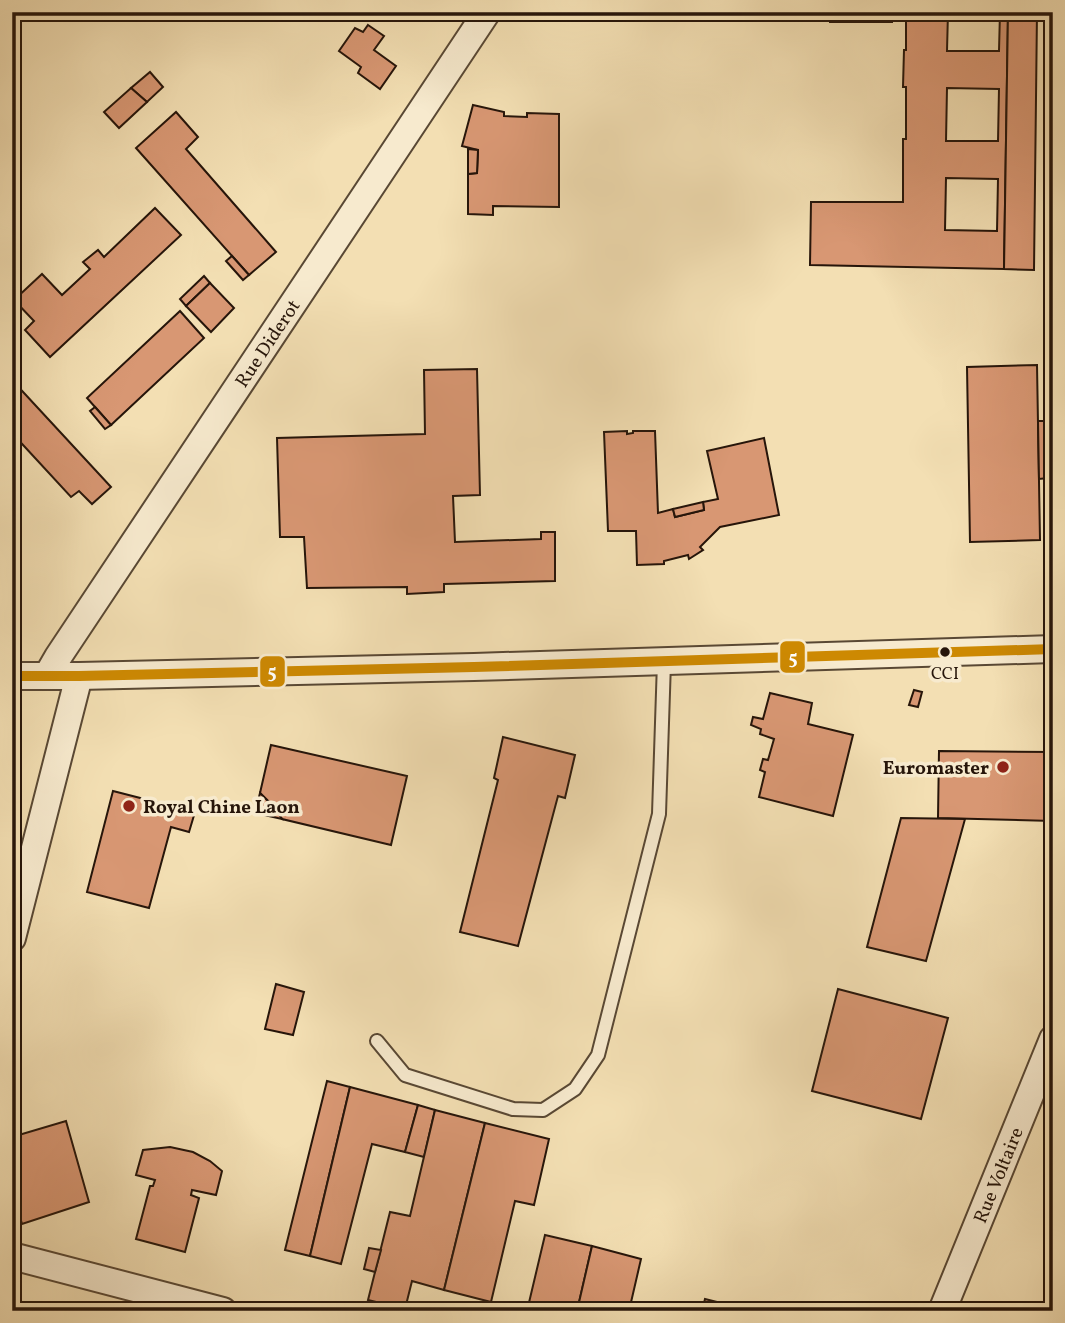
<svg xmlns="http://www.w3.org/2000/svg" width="1065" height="1323" font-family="Vollkorn,serif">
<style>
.building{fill:#d89773;stroke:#26150a;stroke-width:2;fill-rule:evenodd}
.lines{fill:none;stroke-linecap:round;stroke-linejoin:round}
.lane-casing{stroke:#594834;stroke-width:16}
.street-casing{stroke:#594834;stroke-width:30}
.lane{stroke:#f7eace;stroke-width:12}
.street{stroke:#f7eace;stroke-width:26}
.bus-1-casing{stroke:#f7eace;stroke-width:16}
.bus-1{stroke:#cd8902;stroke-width:10}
.bus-dot{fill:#26150a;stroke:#f7eace;stroke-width:2.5}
.poi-dot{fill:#8f2418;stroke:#f7eace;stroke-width:2.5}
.labels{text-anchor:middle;stroke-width:7;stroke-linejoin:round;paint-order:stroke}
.bus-label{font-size:17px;fill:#26150a;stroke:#f7eace}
.street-label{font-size:19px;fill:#26150a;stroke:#f7eace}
.poi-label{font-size:19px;font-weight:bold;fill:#26150a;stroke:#f7eace;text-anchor:end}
.line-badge{stroke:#f7eace;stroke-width:2.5}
.badge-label{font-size:19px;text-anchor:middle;font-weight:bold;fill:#fff}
</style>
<rect width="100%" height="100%" fill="#f3dfb3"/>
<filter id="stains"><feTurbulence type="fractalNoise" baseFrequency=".00286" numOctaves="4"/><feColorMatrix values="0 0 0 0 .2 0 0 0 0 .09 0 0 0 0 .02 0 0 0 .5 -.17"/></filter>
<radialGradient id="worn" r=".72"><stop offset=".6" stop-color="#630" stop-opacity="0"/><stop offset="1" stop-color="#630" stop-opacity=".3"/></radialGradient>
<!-- building -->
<g class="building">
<rect x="830" y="12" width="62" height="10"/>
<path d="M906,12H948L947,51H999L1000,12H1008L1004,269L810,265L811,202H903V139H906V87H903L904,50H906ZM947,88L999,89L998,141H946ZM946,178L998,179L997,231L945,230Z"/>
<path d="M1008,12H1037L1034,270L1004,269Z"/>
<path d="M368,25L384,36L374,50L396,66L380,89L358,73L361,67L339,51L355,28L363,32Z"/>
<path d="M150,72L163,87L147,102L131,88Z"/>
<path d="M131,88L147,102L119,128L104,112Z"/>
<path d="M473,105L504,112V116L527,117V113L559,114V207L493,206V215L468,214V174L477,173L478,150L462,146Z"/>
<path d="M176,112L198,137L186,149L276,252L249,275L136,148Z"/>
<path d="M468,149L478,150L477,173L468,174Z"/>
<path d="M155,208L181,235L50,357L25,330L34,321L14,300L42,274L62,295L90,269L83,262L98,250L104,257Z"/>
<path d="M232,256L249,275L243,280L226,261Z"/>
<path d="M204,276L210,283L186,306L180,299Z"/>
<path d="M210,283L234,308L211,332L186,306Z"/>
<path d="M180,311L204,338L111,425L87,398Z"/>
<path d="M1037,365L1040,540L970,542L967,367Z"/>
<path d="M477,369L480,495L453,496L455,542L541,539V532H555V581L444,584V592L407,594V587L307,588L304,537H280L277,438L425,434L424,370Z"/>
<path d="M12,380L111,487L92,504L79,491L71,497L12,433Z"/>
<path d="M95,407L111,425L105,429L90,411Z"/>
<path d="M1038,421H1049L1048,478L1039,479Z"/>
<path d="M627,431V434L633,433V431H655L658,513L673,509L675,517L704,510L703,502L718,499L707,451L764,438L779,515L720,527L700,547L703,550L689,559L688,555L664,561V564L637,565L636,531H608L604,432Z"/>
<path d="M703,502L704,510L675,517L673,509Z"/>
<path d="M914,690L922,692L918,707L909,705Z"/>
<path d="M770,693L812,703L808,724L853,735L833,816L759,797L765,772L760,770L763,759L768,760L774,739L760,734L761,729L751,725L753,717L763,719Z"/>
<path d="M503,737L575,755L565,798L558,796L518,946L460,932L498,780L494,778Z"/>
<path d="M271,745L407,776L391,845L282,819L275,808L260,793Z"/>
<path d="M939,751L1053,752V821L938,818Z"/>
<path d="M113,791L195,812L189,832L171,827L149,908L87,892Z"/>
<path d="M260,793L275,808L282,819L255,813Z"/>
<path d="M901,818L965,819L926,961L867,947Z"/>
<path d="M276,984L304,992L293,1035L265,1029Z"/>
<path d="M838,989L948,1018L921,1119L812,1091Z"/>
<path d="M327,1081L350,1087L310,1256L285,1250Z"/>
<path d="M350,1087L418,1105L405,1152L372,1144L341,1264L310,1256Z"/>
<path d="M418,1105L435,1110L424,1157L405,1152Z"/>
<path d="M435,1110L485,1123L444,1290L412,1281L405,1309L368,1300L390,1212L410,1216Z"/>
<path d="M66,1121L89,1202L22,1224L12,1190V1137Z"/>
<path d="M485,1123L549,1139L534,1205L515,1201L491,1302L444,1290Z"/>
<path d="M170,1147L193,1152L210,1161L222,1171L216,1195L192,1190L191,1195L199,1198L185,1252L136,1239L150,1186H153L155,1180L136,1175L143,1150Z"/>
<path d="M545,1235L592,1246L577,1311H527Z"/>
<path d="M592,1246L641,1259L629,1311H577Z"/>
<path d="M369,1248L381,1250L375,1272L364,1269Z"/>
<path d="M1053,1292V1311H1036Z"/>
<path d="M705,1299L721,1303L719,1311H702Z"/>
</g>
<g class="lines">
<!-- lane casing -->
<g class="lane-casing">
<path id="lane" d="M377,1041L405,1075L513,1109L543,1110L575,1089L598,1055L659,814L664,662"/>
</g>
<!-- street casing -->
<g class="street-casing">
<g id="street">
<path d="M12,676H79L474,667L1053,649"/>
<path id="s1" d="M47,676L58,657L487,12"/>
<path d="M12,938L79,676"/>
<path d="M12,1256L223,1311"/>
<path id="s2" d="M942,1311L1053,1039"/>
</g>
</g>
<!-- lane -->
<use href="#lane" class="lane"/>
<!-- street -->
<use href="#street" class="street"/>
<!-- bus-1 casing -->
<g class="bus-1-casing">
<path id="bus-1" d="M12,676H79L474,667L1053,649"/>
</g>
<!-- bus-1 -->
<use href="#bus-1" class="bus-1"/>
</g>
<!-- markers -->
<circle class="bus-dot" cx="945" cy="652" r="6"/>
<g class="poi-dot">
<circle cx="1003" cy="767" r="7"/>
<circle cx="129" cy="806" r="7"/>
</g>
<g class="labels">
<!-- bus labels -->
<g class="bus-label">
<text x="945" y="679">CCI</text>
</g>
<!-- street labels -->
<g class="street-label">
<text dy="7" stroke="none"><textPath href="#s1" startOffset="399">Rue Diderot</textPath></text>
<text dy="7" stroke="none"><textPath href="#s2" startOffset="147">Rue Voltaire</textPath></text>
</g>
<!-- poi labels -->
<g class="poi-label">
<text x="989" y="774">Euromaster</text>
<text x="143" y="813" text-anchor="start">Royal Chine Laon</text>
</g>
</g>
<g class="line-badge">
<rect x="779" y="640" width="27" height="34" rx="7" fill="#cd8902"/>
<rect x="259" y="655" width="27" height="33" rx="7" fill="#cd8902"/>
</g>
<g class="badge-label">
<text x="793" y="664">5</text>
<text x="272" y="678">5</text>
</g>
<!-- margin -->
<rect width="1065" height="1323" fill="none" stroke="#f3dfb3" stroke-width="42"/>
<rect x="14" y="14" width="1037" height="1295" fill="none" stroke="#26150a" stroke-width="3.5"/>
<rect x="21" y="21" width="1023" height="1281" fill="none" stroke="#26150a" stroke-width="2"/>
<rect width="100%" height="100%" filter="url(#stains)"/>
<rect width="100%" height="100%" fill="url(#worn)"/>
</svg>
